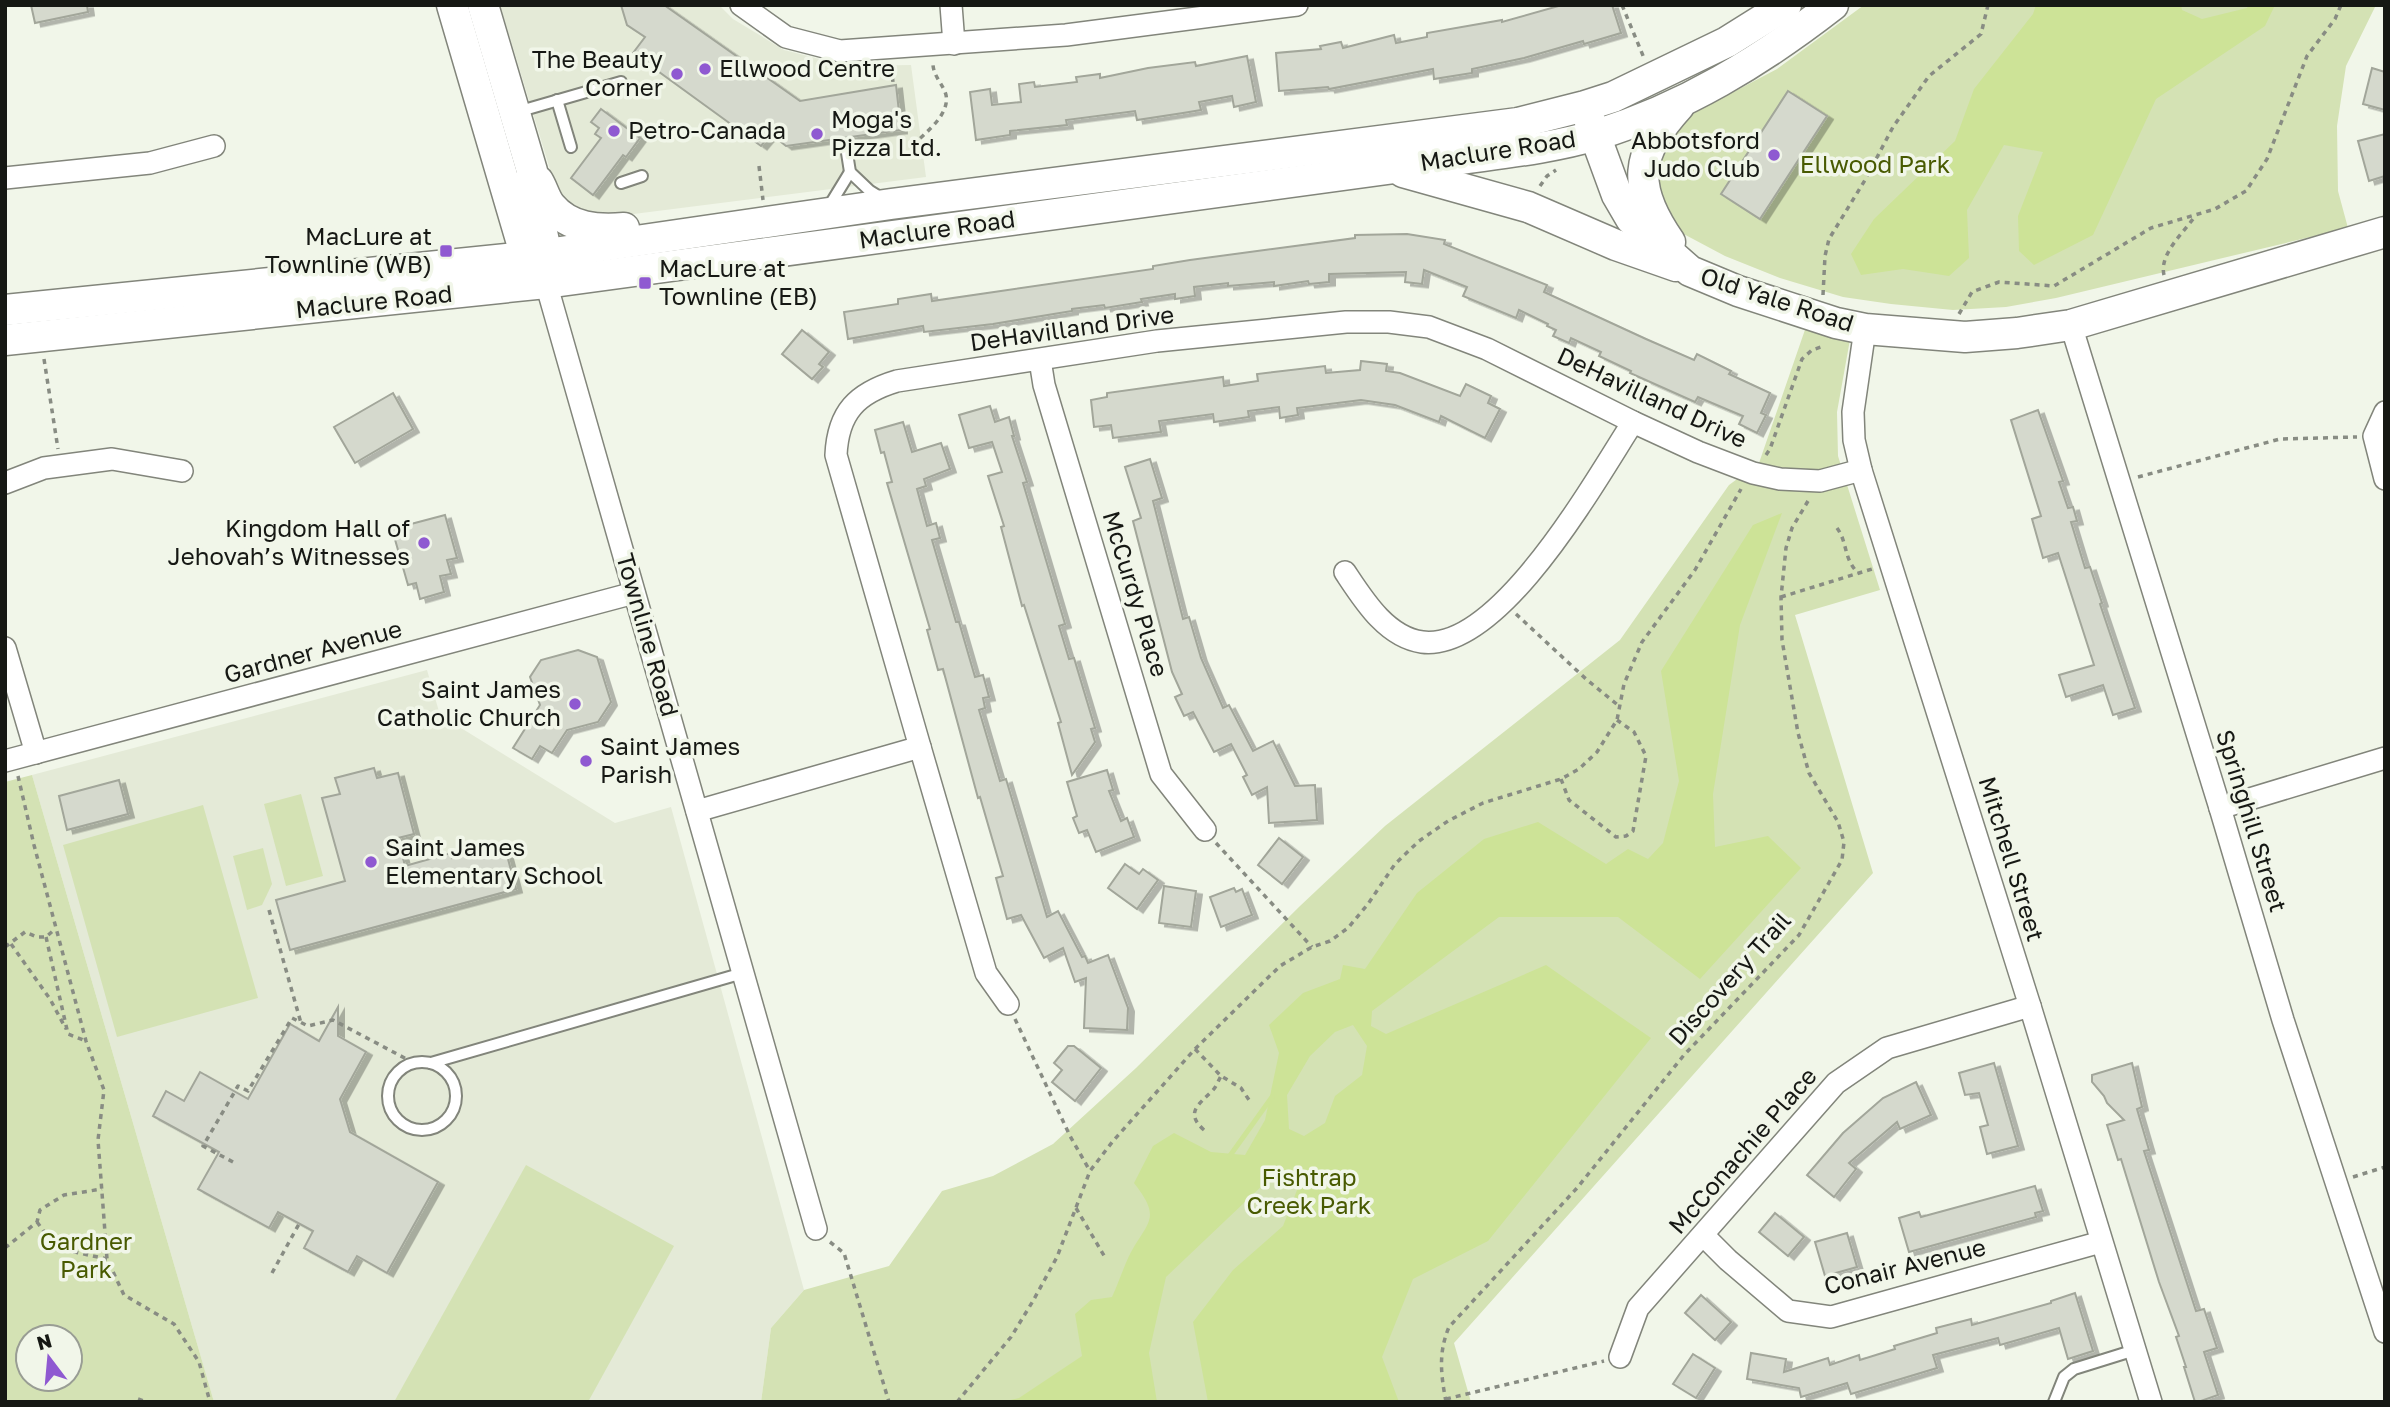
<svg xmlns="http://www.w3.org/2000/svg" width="2390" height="1407" font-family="'Golos Text',sans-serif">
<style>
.built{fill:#e4ead7}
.green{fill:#d4e2b4;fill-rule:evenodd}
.water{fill:#cde397;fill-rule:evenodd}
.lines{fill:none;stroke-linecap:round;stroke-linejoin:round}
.stream{stroke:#cde397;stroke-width:5}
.building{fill:#d5d9cd;stroke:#a2a69a;stroke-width:2;filter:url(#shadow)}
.lane-casing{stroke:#82857b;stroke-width:14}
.street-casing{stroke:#82857b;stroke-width:24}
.secondary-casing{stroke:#82857b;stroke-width:33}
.path{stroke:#888c83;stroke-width:3.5;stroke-dasharray:5 5;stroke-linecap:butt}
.lane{stroke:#fff;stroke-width:10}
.street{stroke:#fff;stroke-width:21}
.secondary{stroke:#fff;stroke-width:30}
.poi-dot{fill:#8f59d1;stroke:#f1f6e9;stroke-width:2.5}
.labels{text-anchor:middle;stroke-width:7;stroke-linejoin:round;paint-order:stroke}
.poi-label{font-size:24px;fill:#161814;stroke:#f1f6e9;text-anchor:start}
.street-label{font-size:24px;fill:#161814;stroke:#f1f6e9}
.park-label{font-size:24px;fill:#485a01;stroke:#f1f6e9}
</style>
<defs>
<filter id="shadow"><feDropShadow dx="6" dy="3.5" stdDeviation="0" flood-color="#0004"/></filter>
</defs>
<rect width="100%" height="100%" fill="#f1f6e9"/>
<!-- built -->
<g class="built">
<path d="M500,5H719L733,19L784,50L847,66L911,65L926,177L602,218L586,215L560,193L552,176Z"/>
<path d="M427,670L440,715L615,823L671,807L804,1290L771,1328L761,1402H214L32,775Z"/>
</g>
<!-- green -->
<g class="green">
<path d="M1864,5H2376L2346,66L2337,126L2338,191L2348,228L2056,298L2006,307L1953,310L1891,304L1843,297L1780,278L1725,256L1678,231L1659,201L1658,168L1664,143L1688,116L1777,69Z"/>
<path d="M1808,321L1851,334L1837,412L1838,456L1880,590L1795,615L1873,873L1454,1343L1471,1402H761L771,1328L804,1290L889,1266L942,1191L993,1176L1053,1144L1136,1068L1300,906L1385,826L1620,640L1729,485L1759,463Z"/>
<path d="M32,775L214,1402H5V782ZM28,1337H70V1379H28Z"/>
<path d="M301,794L323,876L286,886L264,804Z"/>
<path d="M203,805L258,998L117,1037L63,845Z"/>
<path d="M263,848L272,884L262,905L247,910L233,856Z"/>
<path d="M526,1165L674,1246L588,1402H394Z"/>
</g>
<!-- water -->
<g class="water">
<path d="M2036,5H2181L2182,10L2202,19L2247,8L2249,5H2275L2265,26L2156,99L2093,235L2034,265L2019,251L2018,216L2043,152L2004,145L1967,210L1969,258L1949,276L1903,269L1861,275L1851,254L1874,219L1955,141L1974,89L2033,14Z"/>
<path d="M1782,513L1740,625L1713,794L1715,847L1768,836L1801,868L1700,979L1618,917H1499L1372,1011L1371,1026L1386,1034L1546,965L1651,1038L1488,1241L1413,1279L1382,1357L1399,1402H1208L1193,1322L1233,1270L1283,1226L1297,1190L1287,1179L1266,1182L1166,1277L1149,1353L1157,1402H1002L1019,1398L1082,1356L1075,1314L1091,1300L1112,1297C1118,1284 1123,1269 1129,1256C1147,1221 1163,1220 1134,1183L1153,1146L1174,1133L1211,1152L1245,1155L1265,1120L1279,1053L1269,1025L1303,993L1340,979L1343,965L1365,969L1417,893L1484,839L1538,822L1606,864L1628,849L1648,859L1663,843L1679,781L1661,671L1753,525ZM1353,1025L1367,1046L1362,1075L1335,1096L1325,1123L1304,1136L1289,1129L1287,1095L1310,1056L1335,1032Z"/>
</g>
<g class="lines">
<!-- stream -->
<path class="stream" d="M1229,1157L1272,1097"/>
</g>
<!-- building -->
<g class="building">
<path d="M31,5H87L88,12L35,23Z"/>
<path d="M621,5H664L800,101L896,85L901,130L786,146L771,134L761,146L633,53L645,37L627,25Z"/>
<path d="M1562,5H1612L1621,33L1584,44L1583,41L1524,58L1472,69V73L1434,79L1433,69L1329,89L1328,87L1279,91L1276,53L1321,49L1320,46L1341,42L1343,48L1394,35L1396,43L1427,37V33L1502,20V22Z"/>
<path d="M1247,56L1256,102L1234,107L1232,96L1199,102L1201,110L1183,113L1137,120L1135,111L1066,120L1067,125L1010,131V135L976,140L970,92L990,89L992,105L1021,102L1019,84L1034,82L1035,87L1077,82L1076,77L1100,74V78L1148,68L1195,62L1196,66Z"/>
<path d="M2372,68L2385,72V110L2363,104Z"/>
<path d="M1788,91L1827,116L1760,219L1721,194Z"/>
<path d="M601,109L640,138L626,157L623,155L593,195L571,178L601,138L595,134L599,128L591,122Z"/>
<path d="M2385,134V176L2369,181L2358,141Z"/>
<path d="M1407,234L1445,240L1444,244L1547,285L1544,292L1646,339L1694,360L1697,354L1731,371L1729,374L1770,393L1761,413L1766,415L1757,433L1739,424L1743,416L1698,397L1695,402L1630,373L1631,371L1599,356L1601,352L1571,338L1569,343L1553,336L1556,330L1547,326L1548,324L1519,310L1516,318L1463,296L1467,287L1424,270L1422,284L1405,282L1406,272L1329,274V282L1309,284L1308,281L1274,286V282L1228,286V283L1194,287L1195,296L1175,299V294L1141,299L1142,302L1105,308L1104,305L1072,309V311L993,324L924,332L923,326L848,339L844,312L898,304V299L931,294L932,301L1153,269V266L1190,260L1355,238V235Z"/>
<path d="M802,330L829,352L819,364L823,367L812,379L782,354Z"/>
<path d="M1361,361L1387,364L1386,371L1400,373L1460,396L1466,384L1491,396L1488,403L1500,409L1485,438L1441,416L1439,422L1395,405L1361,400L1297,408L1298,415L1280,418L1279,407L1248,411L1249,417L1214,422L1213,414L1159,421L1161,432L1113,438L1111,425L1094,427L1091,400L1107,397V393L1223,377L1224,386L1258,381L1257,374L1325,366L1326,373L1360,370Z"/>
<path d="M393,393L413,429L355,463L334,427Z"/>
<path d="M990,406L995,422L1009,417L1014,436H1012L1027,482L1023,483L1065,624L1059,626L1069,659L1074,658L1095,728L1091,729L1095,742L1072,775L1058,723L1061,722L1024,605L1022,606L1001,527L1004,526L988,476L1002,472L992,442L969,448L959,415Z"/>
<path d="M2038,410L2063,481L2059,482L2068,508L2073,507L2077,521L2071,522L2085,568L2090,567L2102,603L2100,604L2135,708L2113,715L2103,685L2066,697L2059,675L2094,665L2058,553L2043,558L2032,519L2041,516L2011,420Z"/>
<path d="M903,422L912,452L941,443L950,469L924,479L926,486L917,489L927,526L936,523L940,538L932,540L956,622H959L975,677L983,675L989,697L983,698L985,708L979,710L1000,781L1006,779L1047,917L1058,911L1082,957L1085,956L1088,963L1108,955L1128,1008L1127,1030L1084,1028L1086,978L1075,982L1063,948L1044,958L1021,915L1007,919L996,878L1003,876L980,797L978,798L943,669L938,670L927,630L930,629L887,483L892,482L884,452L881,453L875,430Z"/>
<path d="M1150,459L1162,498L1153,501L1183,619L1189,617L1201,658L1223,708L1229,705L1253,751L1273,741L1295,786L1315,785L1317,820L1269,823L1267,787L1252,795L1243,777L1247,775L1231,744L1214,752L1193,712L1184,716L1175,697L1182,694L1172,672L1133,521L1141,518L1125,467Z"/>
<path d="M445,515L457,558L447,560L451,574L440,576L444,592L420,599L416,583L408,585L392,529Z"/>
<path d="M578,650L597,657L611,702L598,722L567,730L552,753L540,746L532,759L513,748L540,705L530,677L541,660Z"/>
<path d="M374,768L377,778L398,773L414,834L398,838L405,866L451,853L452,858L504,844L516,889L290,950L276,900L345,881L322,798L340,794L335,778Z"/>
<path d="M1107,770L1113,790L1109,791L1121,821L1127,818L1134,837L1096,852L1087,830L1079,833L1073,818L1077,816L1067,782Z"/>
<path d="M119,780L128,814L67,830L59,796Z"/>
<path d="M1279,838L1303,857L1282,884L1258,865Z"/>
<path d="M1125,864L1139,874L1143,869L1158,880L1137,909L1108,888Z"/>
<path d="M1164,886L1196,891L1191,927L1159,923Z"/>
<path d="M1234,888L1236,892L1242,889L1252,915L1221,927L1210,897Z"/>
<path d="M338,1007V1036L366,1052L340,1099L350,1132L438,1182L387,1273L357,1256L348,1272L304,1248L313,1231L278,1212L269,1228L198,1189L219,1152L153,1116L166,1091L184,1101L200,1072L248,1099L290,1024L319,1041Z"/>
<path d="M1068,1046H1074L1101,1068L1075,1101L1052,1082L1062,1070L1054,1063Z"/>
<path d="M1994,1063L2018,1146L1987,1154L1980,1127L1988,1125L1979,1093L1965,1095L1959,1073Z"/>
<path d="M2132,1063L2142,1107L2137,1109L2149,1150L2144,1151L2196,1311L2204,1309L2217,1348L2204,1352L2218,1395L2198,1402H2195L2184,1367H2186L2176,1337L2179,1336L2159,1282L2121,1159L2118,1160L2107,1125L2124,1120L2107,1103L2104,1096L2092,1082V1075Z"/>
<path d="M1916,1082L1931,1115L1900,1129L1897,1122L1849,1163L1856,1169L1834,1197L1807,1175L1843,1133L1883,1098Z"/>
<path d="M2035,1186L2043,1211L2035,1213L2036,1217L1909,1252L1899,1218L1919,1212L1921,1217Z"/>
<path d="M1775,1213L1804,1237L1788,1256L1759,1232Z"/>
<path d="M1847,1233L1857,1267L1825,1276L1815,1242Z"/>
<path d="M2075,1293L2093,1351L2068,1359L2059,1328L2000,1345L1998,1338L1933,1355L1937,1368L1851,1394L1847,1383L1801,1397L1799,1388L1747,1379L1751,1353L1786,1359L1784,1372L1828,1358L1830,1365L1859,1355L1860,1360L1895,1349L1894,1346L1937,1333L1936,1328L1971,1319L1972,1325L2051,1303V1301Z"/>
<path d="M1701,1295L1731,1322L1715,1340L1685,1313Z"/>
<path d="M1693,1354L1715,1368L1696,1398L1673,1384Z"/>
</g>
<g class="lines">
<!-- lane casing -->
<g class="lane-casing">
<g id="lane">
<path d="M557,100L571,147"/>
<path d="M517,112L621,82"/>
<path d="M847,153L850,172L870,191L883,199"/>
<path d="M621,183L642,176"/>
<path d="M828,208L850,172"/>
<circle cx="422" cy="1096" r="34"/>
<path d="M431,1063L743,973"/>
<path d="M2054,1402L2064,1377L2074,1369L2135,1350"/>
</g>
</g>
<!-- street casing -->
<g class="street-casing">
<g id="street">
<path d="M741,5L786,37L840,51L1066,35L1297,5"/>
<path d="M951,5L954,44"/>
<path d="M5,178L150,163L214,146"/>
<path d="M546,283L816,1229"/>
<path d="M2071,325L2220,808L2283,1020L2385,1332"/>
<path d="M1865,329L1853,412L1854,440L1861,470L2030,1006L2151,1402"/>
<path d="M1040,360L1044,385L1161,774L1205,830"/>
<path d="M2385,412L2374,436L2385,479"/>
<path d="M5,483L44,468L112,459L182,471"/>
<path d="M1345,572C1363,599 1386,637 1422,642C1500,652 1596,479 1633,422"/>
<path d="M5,648L36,753"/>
<path d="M920,747L986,973L1008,1004"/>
<path d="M5,761L634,593"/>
<path d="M2220,808L2385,758"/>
<path d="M697,811L920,747L836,455C838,412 857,393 897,381L1157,341L1346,322H1389L1429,327L1487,349L1633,422L1698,452L1753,473L1780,479L1820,481L1861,470"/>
<path d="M1704,1236L1728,1260L1788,1311L1831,1317L2101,1242"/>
<path d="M1620,1357L1638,1308L1836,1083L1887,1048L2030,1006"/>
</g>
</g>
<!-- secondary casing -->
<g class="secondary-casing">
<g id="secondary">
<path d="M452,5L526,257L538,273"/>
<path d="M483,5L532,171C531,206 548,237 547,272"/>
<path d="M1588,116L1617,195L1631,219L1690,271L1738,291L1836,323L1865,329L1965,337L2017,333L2071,325L2385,232"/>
<path d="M1403,172L1528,207L1616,245L1676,266"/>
<path d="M538,181C543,189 545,199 551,206C570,229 598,230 624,228"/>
<path d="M1670,242C1632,187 1634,155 1679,106"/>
<path d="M5,310L526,257L891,204L1518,123L1585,106L1613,97L1727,42L1786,5"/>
<path d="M5,340L546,283L1439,162C1491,154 1546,150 1596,135C1684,108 1761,61 1833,5"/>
</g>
</g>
<!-- path -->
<g class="path">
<path d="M1622,5L1644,58"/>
<path d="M891,67L893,82"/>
<path d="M913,145C925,133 950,115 946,95C943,84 934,77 933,65"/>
<path d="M759,166L763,200"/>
<path d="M1540,186L1547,176L1556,170"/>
<path d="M2164,275C2159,255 2182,234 2193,219"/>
<path d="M1823,295L1825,256L1829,239L1865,180L1893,127L1929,76L1981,34L1988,5"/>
<path d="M1959,314L1972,292L1999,282L2054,286L2151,228L2215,209L2246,191L2267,159L2307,56L2335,19L2341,5"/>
<path d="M44,359L58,449"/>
<path d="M1766,455L1770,449L1802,359L1812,350L1824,346"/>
<path d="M2138,477L2280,439L2357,437"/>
<path d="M1837,528C1848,543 1843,558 1858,573"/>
<path d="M1781,597L1872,569"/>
<path d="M1516,614L1586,679L1619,706"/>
<path d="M18,776L34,845L86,1041L104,1090L98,1140L107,1259L124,1295L174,1324L199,1362L210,1402"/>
<path d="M1561,779L1569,800L1616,837L1626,836L1633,831L1646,756L1634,732L1617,720"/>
<path d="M1216,843L1312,947"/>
<path d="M269,910L301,1023"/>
<path d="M46,937L68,1034L86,1041"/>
<path d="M11,944L50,999L66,1029"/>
<path d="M5,947L25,932L37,937H46L55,929"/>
<path d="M1015,1019L1070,1136L1090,1171"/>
<path d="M1195,1049L1221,1076L1241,1088L1249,1100"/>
<path d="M1204,1130C1185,1113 1198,1105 1211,1092C1216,1088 1218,1081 1221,1076"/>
<path d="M233,1162L203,1146L238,1086L248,1091L292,1018L308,1026L333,1020L414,1063"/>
<path d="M2353,1177L2385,1167"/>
<path d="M1076,1208L1106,1259"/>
<path d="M37,1222L56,1248L107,1259"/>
<path d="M830,1242L844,1253L889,1402"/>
<path d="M5,1248L37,1222L40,1210L64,1195L102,1189"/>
<path d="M272,1273L299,1224"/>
<path d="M138,1399L146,1402"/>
<path d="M1446,1399L1604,1361"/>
<path d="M957,1402L1011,1337L1033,1301L1057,1257L1090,1171L1113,1141L1195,1049L1280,966L1312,947L1330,941L1348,928L1368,904L1395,864L1419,841L1448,821L1483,803L1561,779L1579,769L1597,752L1617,720L1624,684L1642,642L1695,570L1741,489"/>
<path d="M1446,1402C1441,1375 1438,1353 1449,1327L1577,1188L1684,1055L1799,935L1842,860L1844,842L1838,822L1809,773L1798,733L1782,640L1781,597L1786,548L1792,528L1808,501"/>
</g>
<!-- lane -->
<use href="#lane" class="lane"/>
<!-- street -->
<use href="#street" class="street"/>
<!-- secondary -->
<use href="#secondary" class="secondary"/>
</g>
<!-- markers -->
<g class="poi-dot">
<circle cx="705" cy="69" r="7"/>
<circle cx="677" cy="74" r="7"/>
<circle cx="614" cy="131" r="7"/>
<circle cx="817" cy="134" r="7"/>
<circle cx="1774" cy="155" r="7"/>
<rect x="439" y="244" width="14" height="14" rx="3.5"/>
<rect x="638" y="276" width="14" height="14" rx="3.5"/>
<circle cx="424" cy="543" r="7"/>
<circle cx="575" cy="704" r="7"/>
<circle cx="586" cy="761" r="7"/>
<circle cx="371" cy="862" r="7"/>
</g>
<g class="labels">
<!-- poi labels -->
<g class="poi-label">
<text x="663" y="68" text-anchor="end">The Beauty<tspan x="663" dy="28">Corner</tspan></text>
<text x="719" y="77">Ellwood Centre</text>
<text x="831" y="128">Moga's<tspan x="831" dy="28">Pizza Ltd.</tspan></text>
<text x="628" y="139">Petro-Canada</text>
<text x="1760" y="149" text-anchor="end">Abbotsford<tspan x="1760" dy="28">Judo Club</tspan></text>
<text x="432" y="245" text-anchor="end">MacLure at<tspan x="432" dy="28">Townline (WB)</tspan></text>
<text x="659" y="277">MacLure at<tspan x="659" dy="28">Townline (EB)</tspan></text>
<text x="410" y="537" text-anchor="end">Kingdom Hall of<tspan x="410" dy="28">Jehovah’s Witnesses</tspan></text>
<text x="561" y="698" text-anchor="end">Saint James<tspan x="561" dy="28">Catholic Church</tspan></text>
<text x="600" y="755">Saint James<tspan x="600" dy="28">Parish</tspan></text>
<text x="385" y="856">Saint James<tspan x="385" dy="28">Elementary School</tspan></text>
</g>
<!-- street labels -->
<g class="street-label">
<text transform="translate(1498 151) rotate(-9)" y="8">Maclure Road</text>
<text transform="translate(937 230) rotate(-8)" y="8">Maclure Road</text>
<text transform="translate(1777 300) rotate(18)" y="8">Old Yale Road</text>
<text transform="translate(374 302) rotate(-6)" y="8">Maclure Road</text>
<text transform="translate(1072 329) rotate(-8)" y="8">DeHavilland Drive</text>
<text transform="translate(1652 398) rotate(25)" y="8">DeHavilland Drive</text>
<text transform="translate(1135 594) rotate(73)" y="8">McCurdy Place</text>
<text transform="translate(647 635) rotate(74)" y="8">Townline Road</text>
<text transform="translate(313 652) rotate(-15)" y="8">Gardner Avenue</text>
<text transform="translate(2251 821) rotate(73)" y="8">Springhill Street</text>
<text transform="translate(2011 859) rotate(73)" y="8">Mitchell Street</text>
<text transform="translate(1730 979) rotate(-48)" y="8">Discovery Trail</text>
<text transform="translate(1743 1151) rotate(-49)" y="8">McConachie Place</text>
<text transform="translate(1905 1267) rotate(-14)" y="8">Conair Avenue</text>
</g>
<!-- park labels -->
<g class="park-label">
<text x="1875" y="173">Ellwood Park</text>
<text x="1309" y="1186">Fishtrap<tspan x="1309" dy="28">Creek Park</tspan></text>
<text x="86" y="1250">Gardner<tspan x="86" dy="28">Park</tspan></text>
</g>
</g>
<!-- border -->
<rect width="2390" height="1407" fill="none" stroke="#161814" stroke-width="14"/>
<!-- north arrow -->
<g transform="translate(49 1358) rotate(344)"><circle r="33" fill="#f1f6e9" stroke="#999d94" stroke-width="2"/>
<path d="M0-5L12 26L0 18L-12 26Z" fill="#8f59d1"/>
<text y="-10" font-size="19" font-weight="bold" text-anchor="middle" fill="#161814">N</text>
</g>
</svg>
